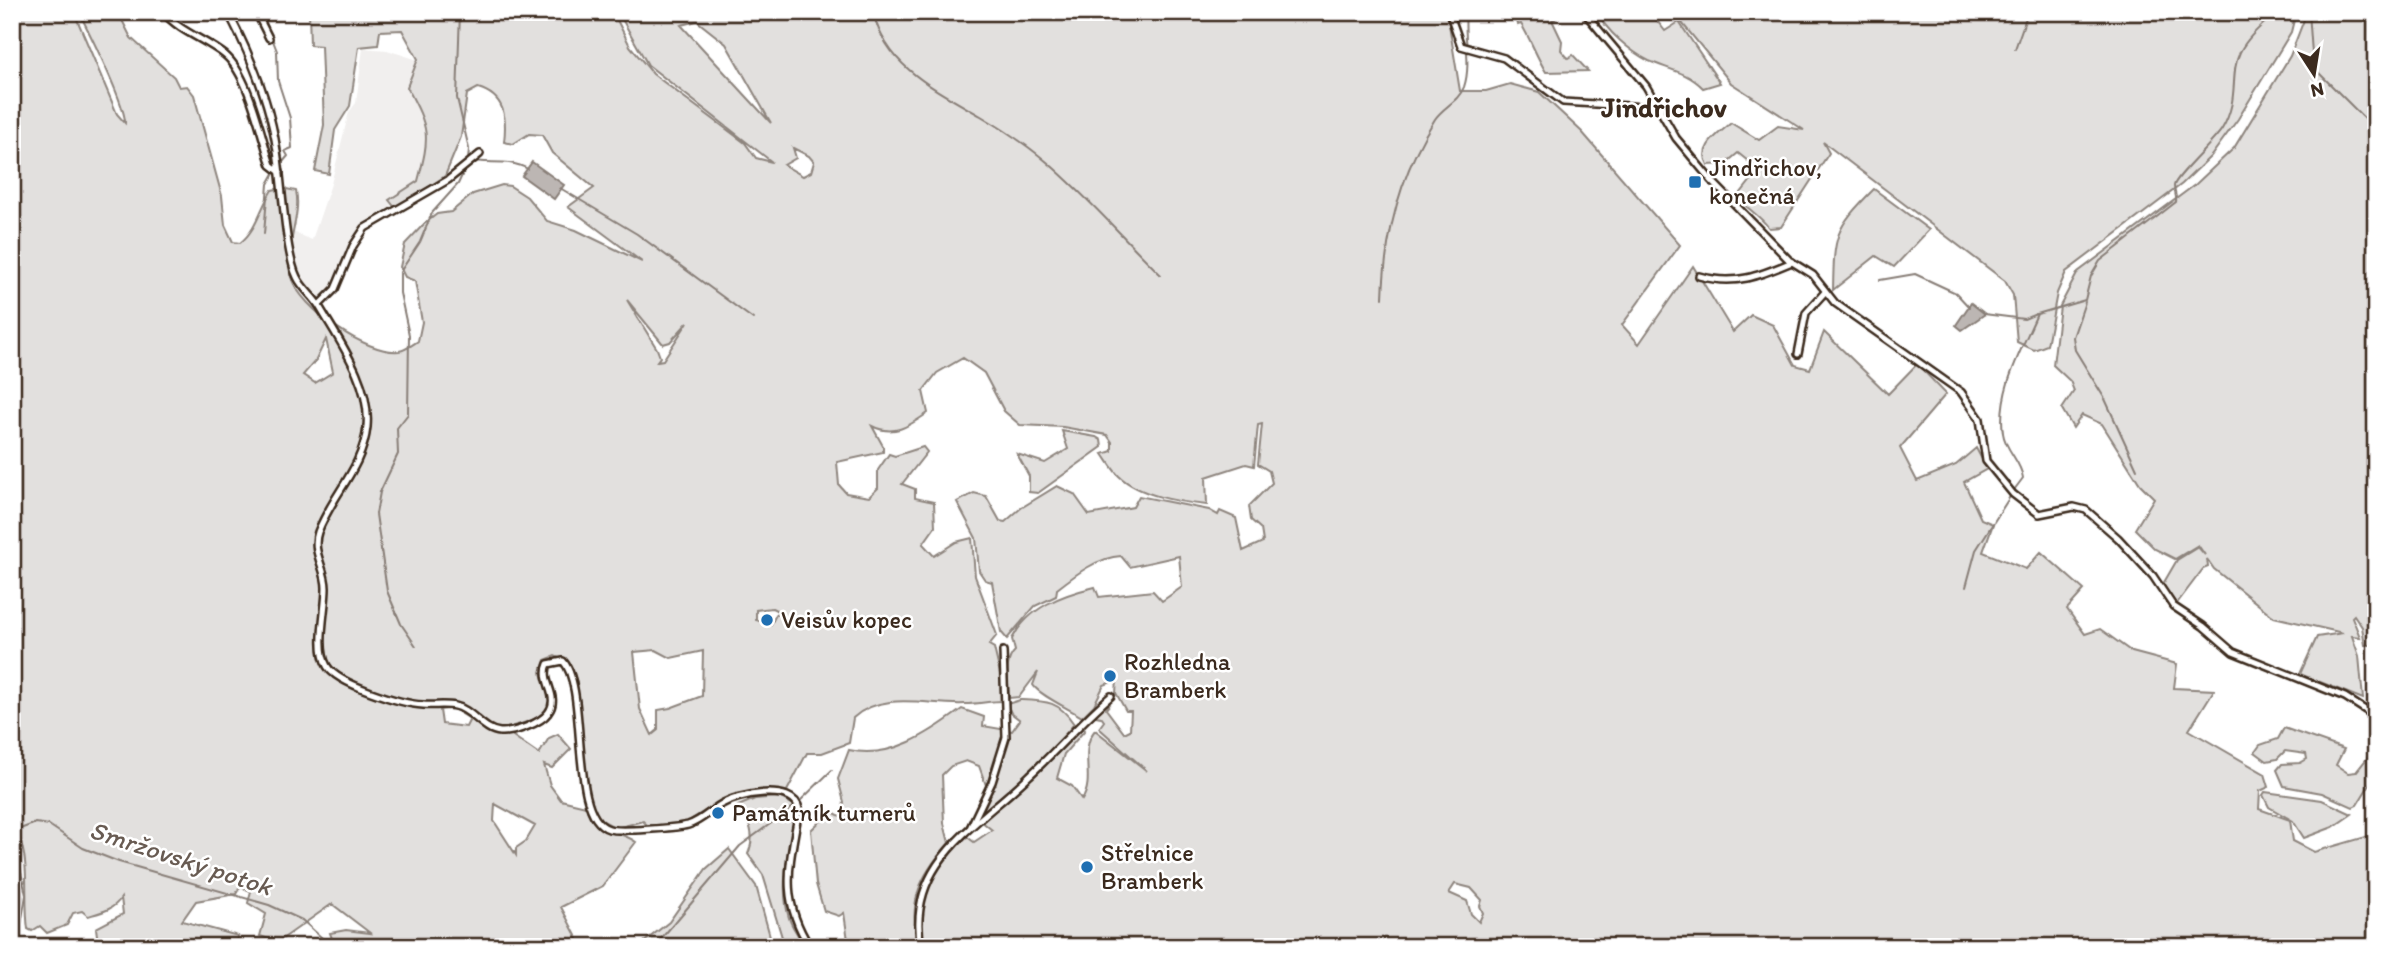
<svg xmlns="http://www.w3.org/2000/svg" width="2388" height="959" font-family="Itim,sans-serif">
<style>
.built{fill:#f1efee}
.green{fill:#e2e0de;stroke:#8e857e;stroke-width:2;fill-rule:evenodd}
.water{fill:#bcb6b3;stroke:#887e77;stroke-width:2}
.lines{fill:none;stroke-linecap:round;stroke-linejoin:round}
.stream{stroke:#887e77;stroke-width:2}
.minor-casing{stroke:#3b2a1e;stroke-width:10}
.minor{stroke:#fff;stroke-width:5}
.poi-dot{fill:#1f6fb2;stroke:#fff;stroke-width:2.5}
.labels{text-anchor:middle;stroke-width:5;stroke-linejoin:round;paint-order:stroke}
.poi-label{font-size:24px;fill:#3b2a1e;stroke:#fff;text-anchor:start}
.water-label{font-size:26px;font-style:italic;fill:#685b52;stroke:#fff}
.quarter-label{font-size:28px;font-weight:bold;fill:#3b2a1e;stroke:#fff}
</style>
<rect width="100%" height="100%" fill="#fff"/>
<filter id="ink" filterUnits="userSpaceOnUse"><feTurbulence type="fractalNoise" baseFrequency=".0143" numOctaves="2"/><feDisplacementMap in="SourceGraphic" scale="14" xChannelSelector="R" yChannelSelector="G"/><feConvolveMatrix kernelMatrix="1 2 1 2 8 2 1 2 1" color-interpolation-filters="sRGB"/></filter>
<g filter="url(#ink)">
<!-- built -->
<path class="built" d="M363,48L387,50L418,60L407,87L419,109L429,140L418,181L389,200L392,208L354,235L323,307L296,269L291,231L312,240L331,184L349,112L356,103Z"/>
<!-- green -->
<g class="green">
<path d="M12,12H74L117,114L125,123C126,106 89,32 79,12H118L131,38L174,77L179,87L187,86L194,95L222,196L225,225L233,242L240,243C257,230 260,208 272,190L282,188L296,191C302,217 283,250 291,277C301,309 366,354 399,351C406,350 412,345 418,341L422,322L415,281L405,277L400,267L405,244L424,224L437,214L451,212L473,194L502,185L510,186L527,197L547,221L576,230L642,262L568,207L594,188L552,153L542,135L529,134L513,144L504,142C507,117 505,96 478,88L467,94L461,137L445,176L396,209L389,200L418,181C430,135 430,130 407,87L418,59L402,30L380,31L378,45L359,47L350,106L335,130L329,174L315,171L324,125L321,46L310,45L309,12H613L630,46L653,74L745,143L756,158L772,162L648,65L618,12H1447L1460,91H1486L1510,84L1539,92L1582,132L1680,245L1622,325L1639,344L1693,266L1733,332L1751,315L1773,325L1795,365L1810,369L1824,332L1888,394L1917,364L1946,394L1900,448L1917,481L1956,465L1976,448L1987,469L1964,482L1981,519L1993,524L1983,552L2026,569L2041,552L2084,590L2067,609L2085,634L2100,629L2132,652L2177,664L2174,688L2214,690L2189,730L2265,774L2269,787L2260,791L2259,809L2290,820L2293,841L2314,852L2369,836L2376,841V947H924C910,897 934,871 966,836L974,842L992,830L981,821L1040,769L1082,726L1085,730L1064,754L1057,778L1072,786L1082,800C1096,779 1078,751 1095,730L1147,771L1099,728L1104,721L1101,717L1090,715L1108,701L1110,704L1106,709L1124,733L1130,730L1131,711H1126L1116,693L1117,680L1104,685L1094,705L1082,717C1070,709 1039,695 1033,685L1038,672L1019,697L1009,698C1009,683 1003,662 1015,651L1012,639C1029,607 1061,595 1095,587L1099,597L1153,591L1162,601L1182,587L1179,556L1130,567L1121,556C1098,557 1075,575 1057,589L1056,596L1035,606L1007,639L1001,632L992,582L985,580L979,571L976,538L957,502L974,493L986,496L1000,521L1005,522L1021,508L1057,486L1074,494L1089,515L1133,507L1139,496L1209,510L1218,515L1220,511L1236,518L1243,551L1263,542L1261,529L1251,520L1249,506L1272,483L1269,471L1258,464L1262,424L1258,425L1254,466L1246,464L1206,477L1207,505C1179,502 1140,496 1119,476C1113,470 1108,461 1103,454L1112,451V442L1107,435L1063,427L1020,425L1004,411L984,373L963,358L937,373L923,391L928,413C909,426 894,437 872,426L883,446V452L837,462L839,485L846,493L869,497L878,488V470L889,454L895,456L923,447L927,452L902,484L915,489V498L934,502L935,527L923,544L934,556L956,542L972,538L975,576L997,635L989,645L994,648L1005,695L1003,701C990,701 978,704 965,704C929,706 883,690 853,718L849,743L822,753H807L787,791L722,800L687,822L648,826L643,821L616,828L596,817L592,808L580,739L577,682L568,662L555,656L545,660L541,672C542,680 547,686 549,694C555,715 528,722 513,726V736L539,754L549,738L558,734L571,749L552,768L544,765L550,785L561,800L586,806C592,835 617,828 636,842L603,886L561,907L582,947H335L330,933L346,930L370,933L332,904L278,942L260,936L266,914L248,903L251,891L240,887L236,894L196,901L182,921L238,936L235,947H78L91,938L98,943L96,928L123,914L121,898C113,910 102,912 88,916L82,911L73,913L67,925L47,933L40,926L32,931L28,929C23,893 33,855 12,823ZM697,21L726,44L771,123L681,25ZM793,148L809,156L814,162L811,172L803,176L784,165L796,158ZM627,300L663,344L670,342L688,322L663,360L657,361L660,357L657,349ZM326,339L333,372L315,383L303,375L316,360ZM772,608L778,611L771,624L756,620V610ZM656,650L671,658L703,651L702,696L670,708L658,710V730L652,735L640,709L634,652ZM452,708L470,719L466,727L442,724L440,710ZM495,804L535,826L526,841L516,848V855L494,821ZM1455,884L1471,888L1482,900L1480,906L1483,913L1479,922L1471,914L1467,901L1449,893Z"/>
<path d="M1505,12H1549L1555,19L1552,20L1562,41L1561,50L1568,58L1573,55L1588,71L1546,72C1536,56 1531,40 1521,24L1518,25L1516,15L1508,17Z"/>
<path d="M1597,12H1650L1665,31L1679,22L1720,83L1703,88C1687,72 1670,70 1649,61C1631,52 1606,31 1597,12Z"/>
<path d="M1673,12H2296L2291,32L2238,119L2211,156L2182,184L2066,272L2057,293L2047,345L2034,350L2017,342L2013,295L2005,281L1823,142L1829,153L1781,227L1769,228C1759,215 1748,209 1737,198L1759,170L1738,153L1725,164L1708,165C1697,147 1719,134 1731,123L1759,140L1778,126L1804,130L1731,83Z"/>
<path d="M2307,12H2376V645H2365L2362,627L2354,615L2352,617L2360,637L2352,636L2359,656L2363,699L2300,674L2317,637L2343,633L2274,617L2214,569L2207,559L2208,567L2203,569L2175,606L2163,584L2177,560L2198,547L2205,555L2198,545L2175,559L2155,549L2135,529L2154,498L2140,484L2102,424L2082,415L2073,428L2062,409L2074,391L2070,381L2053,365L2060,306L2078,272L2196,184L2234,148L2290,56Z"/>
<path d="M1874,189L1929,230L1894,267L1876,256L1833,290C1834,235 1834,229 1874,189Z"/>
<path d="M1062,431L1096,437L1101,440L1102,447L1038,493L1029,492V476L1017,454L1045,463L1068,449Z"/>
<path d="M1020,700C1047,701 1059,701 1074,724L1049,754L977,822L987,788L979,766L966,761L951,766L942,775L944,823L949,843C919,877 908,901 918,947H849L844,913L839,916L824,911L816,884L811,830L831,811L842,817L844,802L838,779L849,750C890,760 930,733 962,709L984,717L983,726L1012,731L1020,720L1011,713L1007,704Z"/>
<path d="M2284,728L2344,749L2336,765L2348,773L2356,772L2376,747V774L2357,805L2353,807L2322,793L2284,786L2277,770L2282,764L2300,763L2307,759L2306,754L2285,751L2277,759L2267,761L2255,752L2260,745L2278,739Z"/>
<path d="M2265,792L2322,800L2352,814L2333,827L2304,838L2293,821L2269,807L2263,795Z"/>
<path d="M779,797L797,807C791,842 778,883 789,918C792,928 800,938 806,947H785L763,875L748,854C756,835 750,822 738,806L755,799Z"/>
<path d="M12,843L22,897L17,925L12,922Z"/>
<path d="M729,849L756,886L773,947H638L669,922L706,869Z"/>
</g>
<!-- water -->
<g class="water">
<path d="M532,162L564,185L554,199L522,176Z"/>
<path d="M1971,303L1985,314L1962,330L1956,325Z"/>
</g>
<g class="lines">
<!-- stream -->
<g class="stream">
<path d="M262,12L277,51L278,81L290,118L292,148L285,151L288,156L282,163"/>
<path d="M460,12L457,98L469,149L468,160C489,165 509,158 528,169"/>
<path d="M873,12C886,67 936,90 981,116C1003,129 1027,145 1047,162C1087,196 1123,238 1161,275"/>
<path d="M2309,12L2313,67L2372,126"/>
<path d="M2015,49L2028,12"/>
<path d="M560,188L637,234L753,319"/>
<path d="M264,234L268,184L276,170"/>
<path d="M1880,280L1915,274L1956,293L1969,307"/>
<path d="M1383,298C1385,235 1401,172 1435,119C1444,106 1458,102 1464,87C1472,63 1463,37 1466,12"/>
<path d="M2085,302L2073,337L2075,350L2105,399L2137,469"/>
<path d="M1984,314L2024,319L2036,314"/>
<path d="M2014,490L2023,478C2021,461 2005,450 2003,433C1997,391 2021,351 2037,314L2085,300L2091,276L2100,261L2176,202C2177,196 2174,192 2174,186C2174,178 2215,141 2222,129C2240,99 2229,75 2240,52C2248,36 2264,24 2276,12"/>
<path d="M1966,587L1976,550L2011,495"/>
<path d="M416,646L401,624L387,591L376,514L380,492L398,454L397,428L408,414L409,335L400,293V272L420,242L432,213L458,184L464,171"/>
<path d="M800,801L832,770"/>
<path d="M12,895L25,881"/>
<path d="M17,947L26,895L12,832L36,823L49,825L83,848L119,862L269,905L302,920L332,947"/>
<path d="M654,947L740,846L796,805"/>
</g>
<!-- minor casing -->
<g class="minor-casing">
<g id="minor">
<path d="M163,12C180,32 205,39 225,55C249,75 261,136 271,165L280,172"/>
<path d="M228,12C251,56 270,102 277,151C282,181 285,253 297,277C302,288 313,296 319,306C340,342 371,384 367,427C363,468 332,495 318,532C311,552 326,568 326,588C326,610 316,648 327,666C337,684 402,704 423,705C433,706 445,704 455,706C472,709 483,731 500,732C513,733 540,724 548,713C561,696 540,682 548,664L563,661C589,688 568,817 609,829C619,832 677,828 688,825C701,821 709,812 720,805C737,794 794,783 799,809C790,864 778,897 810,947"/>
<path d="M256,12L269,38"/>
<path d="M1449,12L1461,46L1504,58L1563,102L1661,108"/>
<path d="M1584,12L1646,86L1676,138L1711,180L1789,260L1813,275L1835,303L1961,392L1980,419L1986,461L2013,494L2039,514L2074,507L2086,510L2118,538L2153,576L2173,606L2203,626L2233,652L2345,697L2376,717"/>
<path d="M1699,276C1735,286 1759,276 1792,262"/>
<path d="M319,305L335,289L353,246L365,228L448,180L480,154"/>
<path d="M1798,354L1806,313L1825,292"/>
<path d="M971,826L992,782L1006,737L1003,651"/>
<path d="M921,947C905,862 978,826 1030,775C1058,749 1082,721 1111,696"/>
</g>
</g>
<!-- minor -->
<use href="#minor" class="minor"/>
</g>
</g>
<!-- markers -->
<g class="poi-dot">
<rect x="1688" y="175" width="14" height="14" rx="3.5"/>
<circle cx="767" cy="620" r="7"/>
<circle cx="1110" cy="676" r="7"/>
<circle cx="718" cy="813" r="7"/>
<circle cx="1087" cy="867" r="7"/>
</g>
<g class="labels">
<!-- poi labels -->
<g class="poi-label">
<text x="1709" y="176">Jindřichov,<tspan x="1709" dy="28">konečná</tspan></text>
<text x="781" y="628">Veisův kopec</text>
<text x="1124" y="670">Rozhledna<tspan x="1124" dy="28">Bramberk</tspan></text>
<text x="732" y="821">Památník turnerů</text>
<text x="1101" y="861">Střelnice<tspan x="1101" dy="28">Bramberk</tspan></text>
</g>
<!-- water labels -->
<g class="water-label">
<text transform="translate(181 858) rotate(18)" y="9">Smržovský potok</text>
</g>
<!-- quarter labels -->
<g class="quarter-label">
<text x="1664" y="117">Jindřichov</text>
</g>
</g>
<!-- margin -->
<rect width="2388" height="959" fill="none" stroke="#fff" stroke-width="42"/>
<rect x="21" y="21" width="2346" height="917" fill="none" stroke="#3b2a1e" stroke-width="2.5" filter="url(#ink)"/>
<!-- north arrow -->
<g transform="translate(2314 74) rotate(168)" stroke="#ffffff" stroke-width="5" paint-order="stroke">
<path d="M0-5L12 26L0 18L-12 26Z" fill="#3b2a1e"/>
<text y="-10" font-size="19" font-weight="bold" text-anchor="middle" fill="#3b2a1e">N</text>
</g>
</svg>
